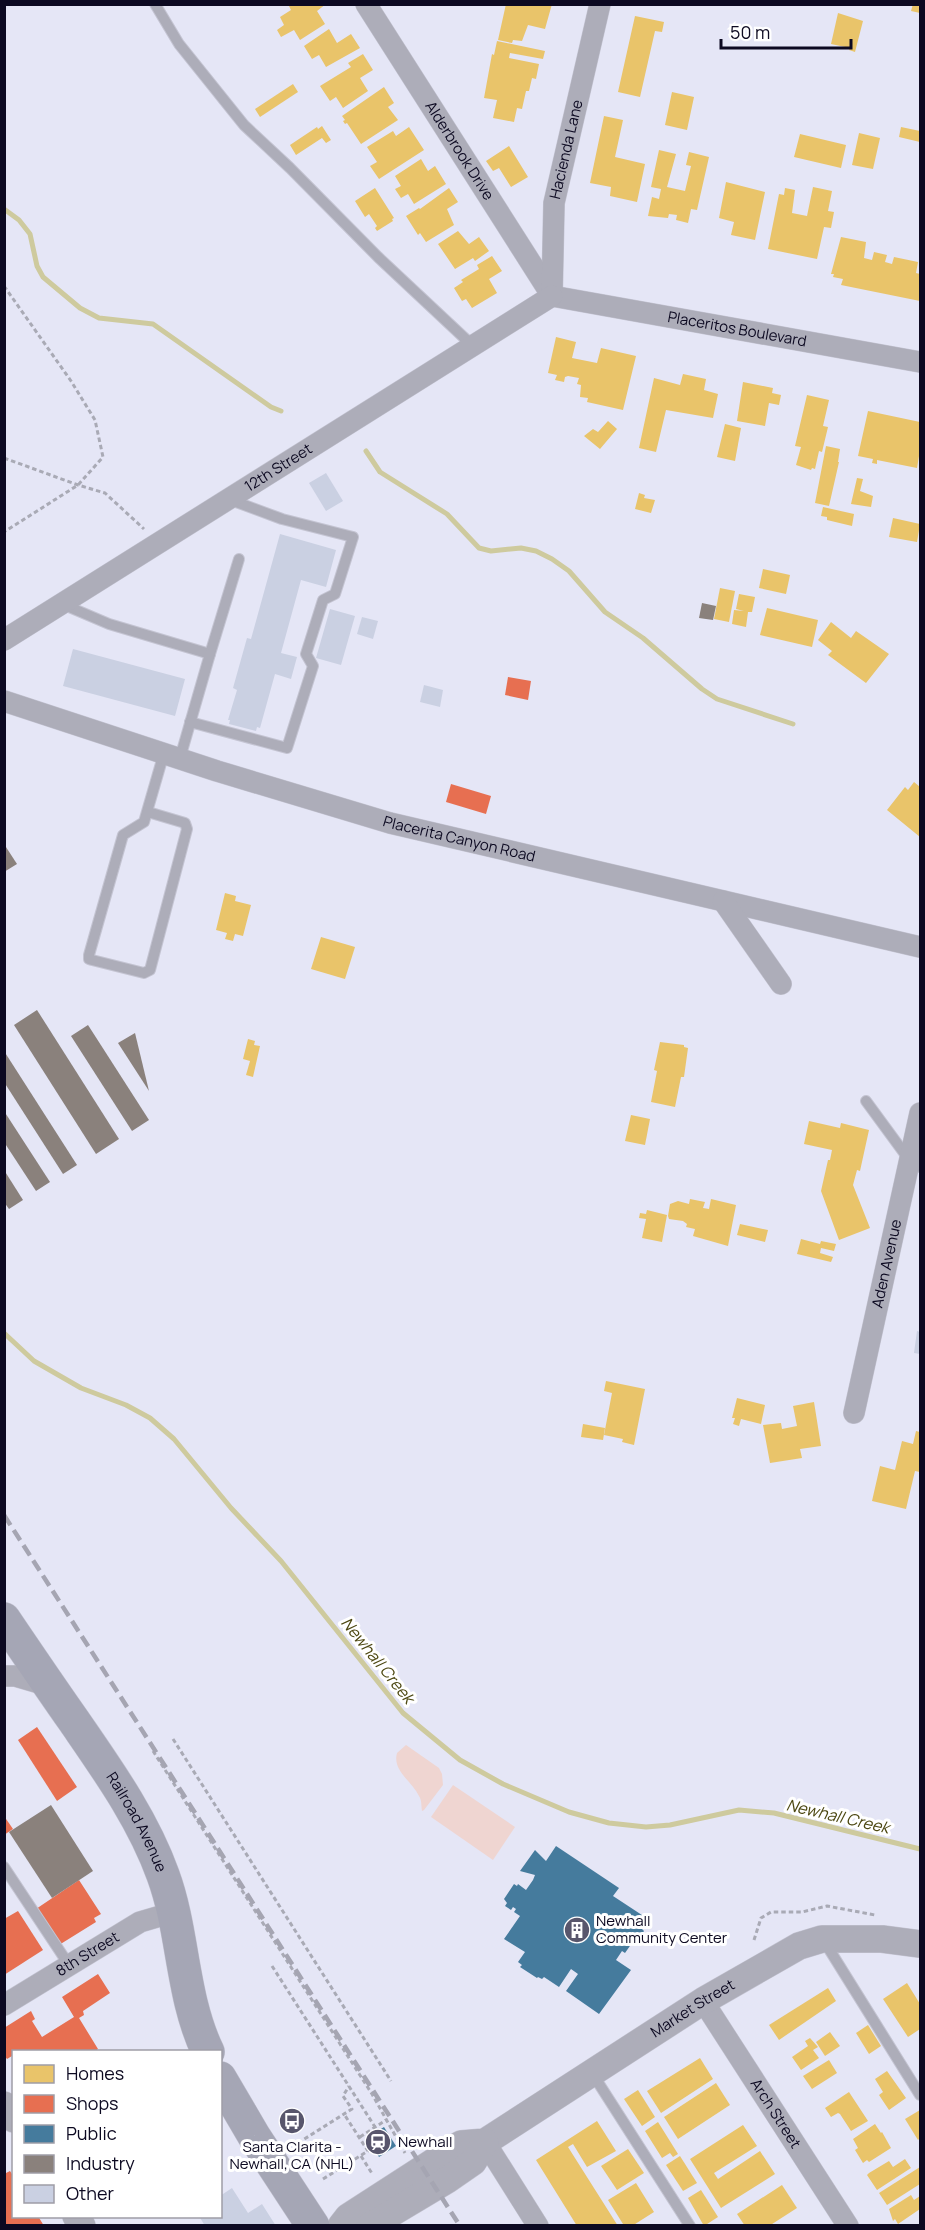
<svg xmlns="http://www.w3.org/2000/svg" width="925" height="2230" font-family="Manrope,sans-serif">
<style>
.green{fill:#efd5d1}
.homes{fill:#e9c46a}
.shops{fill:#e76f51}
.public{fill:#457b9d}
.industry{fill:#8a817c}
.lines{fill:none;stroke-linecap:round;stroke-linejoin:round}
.stream{stroke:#ceca9e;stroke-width:5}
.building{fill:#cad0e2}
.service-casing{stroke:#c4c4d2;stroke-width:12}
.minor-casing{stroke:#c4c4d2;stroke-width:22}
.tertiary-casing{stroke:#c4c4d2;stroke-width:28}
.primary-casing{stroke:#c4c4d2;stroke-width:34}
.path{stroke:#a9aab5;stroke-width:3;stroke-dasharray:4.5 3;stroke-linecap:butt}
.service{stroke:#adadb9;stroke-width:10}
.minor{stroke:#adadb9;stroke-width:21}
.tertiary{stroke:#adadb9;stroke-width:27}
.primary{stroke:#a5a6b5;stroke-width:33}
.rail{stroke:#a5a5b2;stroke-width:4.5;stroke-dasharray:12 6;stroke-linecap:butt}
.labels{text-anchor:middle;stroke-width:6;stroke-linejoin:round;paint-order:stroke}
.street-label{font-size:15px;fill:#0c0921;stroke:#fff}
.poi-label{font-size:15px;fill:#0c0921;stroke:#fff;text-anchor:start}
.water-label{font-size:16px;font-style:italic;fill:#4c4711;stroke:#fff}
</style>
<rect width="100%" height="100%" fill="#e5e6f6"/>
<!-- green -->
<g class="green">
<path d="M406,1745L439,1768L442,1774L443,1785L424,1810L422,1811C421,1805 422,1801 419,1796C412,1781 392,1771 397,1753Z"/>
<path d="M453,1785L515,1827L493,1860L431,1817Z"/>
</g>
<!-- homes -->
<g class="homes">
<path d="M288,4L296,6L299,4H326L317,11L325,24L300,40L294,30L281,37L277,30L284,25L280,17L291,10Z"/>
<path d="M506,4H552L545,29L528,25L522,41L513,40L512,43L498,40Z"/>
<path d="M913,4H920V13L911,11Z"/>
<path d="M838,13L863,21L855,52L849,50L850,48L831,44Z"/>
<path d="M635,16L664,22L662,32L655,31L640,97L618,92Z"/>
<path d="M329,29L337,43L351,34L360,48L326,67L319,55L312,59L304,46Z"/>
<path d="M497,41L545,51L543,59L510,53L509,58L539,64L536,79L532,78L529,91H526L522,109L517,108L514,122L493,118L497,100L484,98L492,54L494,55Z"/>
<path d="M363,54L373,70L360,78L368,91L343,108L336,97L330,101L320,86L351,67L348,63Z"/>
<path d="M293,84L298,92L260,117L255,109Z"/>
<path d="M384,87L394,103L388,107L398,120L361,144L347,123L345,124L343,121L345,120L342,116Z"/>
<path d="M672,92L694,97L687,130L665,125Z"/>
<path d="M604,116L623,120L615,157L645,164L637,202L610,196L611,187L590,183Z"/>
<path d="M322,126L331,140L326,143L322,138L296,155L290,145L317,127L318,129Z"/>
<path d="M409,127L424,150L379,179L370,166L377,162L367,147L393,131L396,136Z"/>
<path d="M901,127L920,131V142L899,137Z"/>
<path d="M859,133L880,138L873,169L852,165Z"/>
<path d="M800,134L846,145L841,168L794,157Z"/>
<path d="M509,146L528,177L511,187L499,168L493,171L486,161Z"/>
<path d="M659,150L676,154L667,187L685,191L691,166L686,165L689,152L709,157L697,210L691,209L688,223L676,220L677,215L669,214L668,218L648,216L652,197L659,199L661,189L651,187Z"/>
<path d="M421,159L428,171L435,166L446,184L414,204L408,194L401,198L395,189L401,186L395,176Z"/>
<path d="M726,182L765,192L755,240L731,235L734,222L719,218Z"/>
<path d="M813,187L832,191L828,211L834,212L831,228L824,227L817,259L768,249L779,194L784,195L785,188L795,190L792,213L807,216Z"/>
<path d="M375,188L394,218L392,219L393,221L377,231L375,228L377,226L369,214L365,217L355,201Z"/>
<path d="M449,188L458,202L447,209L454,225L426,242L420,233L418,235L406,216L419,208L420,209Z"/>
<path d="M458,231L469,244L479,237L489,251L475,261L473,258L455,269L438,244Z"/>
<path d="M841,237L866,242L864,258L872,260L874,252L887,255L885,262L892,264L894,257L918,262L916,273L920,274V301L841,285L843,279L833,277L834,274H831Z"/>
<path d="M492,256L502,271L489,279L497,293L472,308L466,299L462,301L454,288L463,282L461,280L479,269L477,265Z"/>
<path d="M556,337L576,342L572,358L597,363L601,348L636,356L623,410L587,402L588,398L580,397L581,385L577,384L579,378L568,376L565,377L564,382L555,380L557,375L548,373Z"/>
<path d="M683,374L706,379L704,390L718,394L713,418L666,410L656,452L639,448L654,378L680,385Z"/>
<path d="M743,382L773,388L772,393L781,395L779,405L769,403L765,426L737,421Z"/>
<path d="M807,395L829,400L823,426L828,427L822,452L819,451L815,469L812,468L811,470L796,465L801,447L795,446Z"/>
<path d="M868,411L920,422V450L917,468L877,460V464L872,463L873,459L858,456Z"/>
<path d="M608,421L617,429L600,449L584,436L593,429L598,432Z"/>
<path d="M725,424L741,428L735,461L717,457Z"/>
<path d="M826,446L840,449L838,462H839L829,506L815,503Z"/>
<path d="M857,478L863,479L860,491L873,496L871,507L851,504Z"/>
<path d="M639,493L645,495L644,498L655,500L651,513L635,509Z"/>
<path d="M823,507L854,514L852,526L827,520V517L821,516Z"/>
<path d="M893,518L920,524L917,542L889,537Z"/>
<path d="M763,569L790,575L786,594L759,588Z"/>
<path d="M720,588L735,591L729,622L714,619Z"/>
<path d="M739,594L755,597L752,612H748L746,627L732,624L734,610L744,611L736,609Z"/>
<path d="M767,608L818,620L812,647L760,635Z"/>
<path d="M831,622L851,638L856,631L889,654L866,683L828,655L832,651L818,640Z"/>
<path d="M914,782L920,787V837L887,810L905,787L908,790Z"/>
<path d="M225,893L236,896L235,901L251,905L243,936L235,934L233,941L225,939L227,933L216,930Z"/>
<path d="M321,937L355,947L345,979L311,969Z"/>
<path d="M248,1039L255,1041L254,1045L260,1046L253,1077L246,1075L250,1061L243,1059Z"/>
<path d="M660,1042L684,1045V1047L688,1048L684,1077H681L675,1107L651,1102L657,1071L654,1070Z"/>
<path d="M631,1115L650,1119L645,1145L625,1141Z"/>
<path d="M809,1121L840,1128L841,1123L869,1130L860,1171L857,1170L853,1185L870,1228L839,1240L821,1191L828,1160H830L832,1150L804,1144Z"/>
<path d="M690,1199L705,1202L703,1208L709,1209L711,1199L736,1205L728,1246L693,1236L695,1229L686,1227L687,1224L683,1221L669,1219L668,1216L670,1204L678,1201L689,1204Z"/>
<path d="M647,1210L667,1215L662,1242L642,1238L646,1219L639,1218L640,1213L646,1214Z"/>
<path d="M740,1224L768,1230L765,1242L737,1235Z"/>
<path d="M801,1239L820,1244L821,1241L836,1244L834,1251L821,1248L820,1253L833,1257L831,1262L797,1254Z"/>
<path d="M606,1381L645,1389L634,1445L622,1442L623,1439L604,1435L612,1393L604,1391Z"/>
<path d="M737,1398L765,1405L761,1424L741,1419L739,1426L733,1424L735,1418H732Z"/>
<path d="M814,1402L821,1446L800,1449L802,1458L770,1463L763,1425L781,1423L782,1429L797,1426L793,1406Z"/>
<path d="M583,1424L605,1428L603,1440L581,1437Z"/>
<path d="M916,1431L920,1432V1472L915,1471L906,1509L872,1501L880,1466L895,1470L902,1441L913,1444Z"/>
<path d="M907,1983L920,2004V2029L908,2037L883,1999Z"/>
<path d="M828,1988L836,2001L779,2040L769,2025Z"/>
<path d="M868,2025L881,2046L869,2054L856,2033Z"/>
<path d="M830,2032L840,2046L825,2056L816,2042Z"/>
<path d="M810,2038L818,2047L813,2050L819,2058L801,2070L792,2057L808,2046L805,2041Z"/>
<path d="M700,2058L713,2079L661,2113L647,2091Z"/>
<path d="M829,2060L837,2073L812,2089L803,2076Z"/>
<path d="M887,2071L906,2098L889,2110L879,2095L883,2092L875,2079Z"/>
<path d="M716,2083L730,2105L678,2139L664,2117Z"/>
<path d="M638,2090L655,2117L642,2126L624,2099Z"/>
<path d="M849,2092L868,2121L851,2131L840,2114L838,2113L831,2117L825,2108Z"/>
<path d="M920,2110V2138L918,2140L905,2119Z"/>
<path d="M597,2121L616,2151L587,2167L573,2144L568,2147L618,2226H577L536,2160Z"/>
<path d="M658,2122L678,2154L673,2157L670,2153L662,2158L645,2131Z"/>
<path d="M875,2124L881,2133L882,2132L891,2148L869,2162L867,2160L863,2163L855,2150L858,2148L853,2139Z"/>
<path d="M743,2125L757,2146L714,2173L718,2179L760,2151L775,2174L721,2208L690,2159Z"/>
<path d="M628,2149L644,2173L617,2190L601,2166Z"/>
<path d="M680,2156L697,2183L683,2191L666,2165Z"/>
<path d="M905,2159L911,2168L877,2190L867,2175L869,2173L889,2161L893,2167Z"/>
<path d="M920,2167V2184L887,2205L879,2193Z"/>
<path d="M636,2183L654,2212L632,2226H620L623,2224L608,2200Z"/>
<path d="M782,2185L797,2208L769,2226H745L737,2214Z"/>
<path d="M701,2190L718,2217L704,2226L688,2198Z"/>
<path d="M911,2195L914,2200L920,2196V2209L898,2224L895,2219L893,2221L889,2209Z"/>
</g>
<!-- shops -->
<g class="shops">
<path d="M508,677L531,681L528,700L505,695Z"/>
<path d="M451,784L491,796L486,814L446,802Z"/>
<path d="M37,1727L77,1787L57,1801L18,1740Z"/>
<path d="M4,1816L13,1829L4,1835Z"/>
<path d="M79,1880L101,1914L94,1918L96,1922L59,1945L36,1909Z"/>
<path d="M18,1911L43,1950L4,1975V1919Z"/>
<path d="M98,1974L110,1993L83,2011L84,2015L79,2018L98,2049L94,2052H14V2059L12,2056L7,2059L4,2055V2028L31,2011L35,2019L32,2021L42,2037L74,2017L62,1997Z"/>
<path d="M10,2171L14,2177V2216H38L44,2226H4V2174Z"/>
</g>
<!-- public -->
<g class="public">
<path d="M556,1846L619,1888L613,1896L648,1919L642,1929L644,1931L635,1945L632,1943L625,1953L622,1951L616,1960L631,1970L599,2014L566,1991L578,1974L571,1969L559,1987L544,1977L542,1979L538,1977L537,1978L520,1967L522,1965L518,1962L525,1952L504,1939L520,1916L514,1912L516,1909L513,1907L511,1910L505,1906L507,1903L504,1899L514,1884L517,1886L518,1884L526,1890L533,1880L535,1875L520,1871L535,1850L546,1861Z"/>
<path d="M384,2127L396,2146L379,2157L367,2138Z"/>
</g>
<!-- industry -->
<g class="industry">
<path d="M702,603L716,606L713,620L699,618Z"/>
<path d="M4,844L17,864L4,872Z"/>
<path d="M37,1010L119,1139L96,1154L14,1025Z"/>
<path d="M88,1025L149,1120L132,1131L71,1036Z"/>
<path d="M135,1033L149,1091L118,1043Z"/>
<path d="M4,1051L77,1165L63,1174L4,1082Z"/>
<path d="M4,1111L50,1182L36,1191L4,1142Z"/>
<path d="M4,1170L23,1200L9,1209L4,1202Z"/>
<path d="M51,1805L93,1871L52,1898L9,1832Z"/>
</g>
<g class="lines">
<!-- stream -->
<g class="stream">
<path d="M4,209L19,220L30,234L37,266L43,277L80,308L99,318L153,324L271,407L281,411"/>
<path d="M366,451L380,472L447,514L479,548L491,551L521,548L536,551L552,559L569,571L605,612L643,638L702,689L717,699L793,724"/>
<path d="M4,1333L34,1361L81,1388L126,1405L150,1418L174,1439L231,1508L281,1561L403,1713L460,1760L503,1784L569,1812L609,1823L646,1827L670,1825L739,1810L774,1813L920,1849"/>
</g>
</g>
<!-- building -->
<g class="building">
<path d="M326,473L343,501L326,511L309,483Z"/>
<path d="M280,534L336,550L326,587L301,580L281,653L297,657L291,679L275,674L260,728L257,727L256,731L229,724L230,720H228L237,690L233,688L247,638L251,639Z"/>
<path d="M330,609L355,616L341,665L316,658Z"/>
<path d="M362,617L378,621L373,639L357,634Z"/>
<path d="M73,649L185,679L175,716L63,686Z"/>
<path d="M424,685L443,690L440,707L420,702Z"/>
<path d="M917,1331L920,1332V1354L914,1353Z"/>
<path d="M232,2188L248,2213L262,2204L276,2226H205L199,2216H220V2196Z"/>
</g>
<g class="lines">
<!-- service casing -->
<g class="service-casing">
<g id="service">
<path d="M155,4L179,44L244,125L290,168L378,257L473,346"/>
<path d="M62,604L109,624L210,654L239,559"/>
<path d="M190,722L287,748L313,666L306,654L323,600L335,594L353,537L282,519L228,499"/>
<path d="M180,758L210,654"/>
<path d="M148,812L185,823L187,829L150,970L144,973L92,960L89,959V955L123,835L144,822L164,753"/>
<path d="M866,1101L910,1161L920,1167"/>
<path d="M4,1867L69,1965"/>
<path d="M824,1941L920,2095"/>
<path d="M592,2073L690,2226"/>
</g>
</g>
<!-- minor casing -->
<g class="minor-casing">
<g id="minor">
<path id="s1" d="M366,4L552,296"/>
<path id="s2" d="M552,296L920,362"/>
<path id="s3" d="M552,296L554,203L600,4"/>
<path id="s4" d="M4,640L552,296"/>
<path id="s5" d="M4,701L217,771L390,823L920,947"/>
<path d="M723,901L781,984"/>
<path id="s6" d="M854,1413L920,1113"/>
<path d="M4,1676H15L49,1686"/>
<path id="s7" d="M703,2001L848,2226"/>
<path id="s8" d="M4,2005L140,1922L174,1912"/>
<path d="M485,2142L538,2226"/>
</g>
</g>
<!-- tertiary casing -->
<g class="tertiary-casing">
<g id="tertiary">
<path d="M4,2105L14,2119"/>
<path d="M76,2216L82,2226"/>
<path id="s9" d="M341,2226L348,2217L461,2144L485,2142L703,2001L799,1946L822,1939H882L920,1944"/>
<path d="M370,2226L447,2180L473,2162L485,2142"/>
</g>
</g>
<!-- primary casing -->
<g class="primary-casing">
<g id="primary">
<path id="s10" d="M4,1619C27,1653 50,1687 74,1721C107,1769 143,1819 163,1875C184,1932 181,1996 208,2052"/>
<path d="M220,2078L254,2136L313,2226"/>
</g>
</g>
<!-- path -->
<g class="path">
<path d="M4,286L71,381L95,420L103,457L78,485L4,532"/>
<path d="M4,458L78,485L105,493L144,529"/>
<path d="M173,1739L391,2081"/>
<path d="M153,1751L372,2094L405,2153"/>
<path d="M754,1940L761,1918L771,1912H802L827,1906L875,1915"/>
<path d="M272,1966L375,2127"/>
<path d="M360,2137L386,2120"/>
<path d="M298,2143L352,2109L343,2096L349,2086"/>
<path d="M361,2156L373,2175"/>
<path d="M323,2179L368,2151L344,2114"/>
</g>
<!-- service -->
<use href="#service" class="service"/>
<!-- minor -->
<use href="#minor" class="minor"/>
<!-- tertiary -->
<use href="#tertiary" class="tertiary"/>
<!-- primary -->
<use href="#primary" class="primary"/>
<!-- rail -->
<path class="rail" d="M4,1515L460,2226"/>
</g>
<!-- icons -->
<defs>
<g id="building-disc" transform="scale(1.35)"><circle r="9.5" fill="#58566c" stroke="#fff"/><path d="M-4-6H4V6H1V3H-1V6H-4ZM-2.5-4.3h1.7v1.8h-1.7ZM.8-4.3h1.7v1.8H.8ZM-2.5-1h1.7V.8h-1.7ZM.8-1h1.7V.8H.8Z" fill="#fff"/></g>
<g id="bus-disc" transform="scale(1.35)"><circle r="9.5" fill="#58566c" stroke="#fff"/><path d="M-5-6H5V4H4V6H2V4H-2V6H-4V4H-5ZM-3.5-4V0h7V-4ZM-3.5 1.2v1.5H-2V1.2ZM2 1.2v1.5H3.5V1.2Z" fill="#fff"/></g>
<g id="station-disc" transform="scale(1.35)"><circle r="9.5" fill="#58566c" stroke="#fff"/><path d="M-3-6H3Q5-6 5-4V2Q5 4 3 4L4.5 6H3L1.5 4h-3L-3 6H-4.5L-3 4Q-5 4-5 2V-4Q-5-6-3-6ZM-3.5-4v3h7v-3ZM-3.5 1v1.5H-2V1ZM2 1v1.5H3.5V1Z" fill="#fff"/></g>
</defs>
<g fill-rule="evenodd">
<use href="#building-disc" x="577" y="1930"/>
<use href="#bus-disc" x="292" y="2121"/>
<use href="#station-disc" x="378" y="2142"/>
</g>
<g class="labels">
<!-- street labels -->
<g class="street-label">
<text dy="5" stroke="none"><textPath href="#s3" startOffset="148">Hacienda Lane</textPath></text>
<text dy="5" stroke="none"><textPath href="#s1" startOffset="174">Alderbrook Drive</textPath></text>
<text dy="5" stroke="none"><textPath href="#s2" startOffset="188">Placeritos Boulevard</textPath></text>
<text dy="5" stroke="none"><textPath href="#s4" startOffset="324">12th Street</textPath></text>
<text dy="5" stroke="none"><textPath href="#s5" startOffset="476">Placerita Canyon Road</textPath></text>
<text dy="5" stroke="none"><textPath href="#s6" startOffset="153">Aden Avenue</textPath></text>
<text dy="5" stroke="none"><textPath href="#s10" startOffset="243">Railroad Avenue</textPath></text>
<text dy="5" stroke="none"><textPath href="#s8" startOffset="98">8th Street</textPath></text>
<text dy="5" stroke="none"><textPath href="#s9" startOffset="417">Market Street</textPath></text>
<text dy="5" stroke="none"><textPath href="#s7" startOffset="134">Arch Street</textPath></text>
</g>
<!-- poi labels -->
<g class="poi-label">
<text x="596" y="1926">Newhall<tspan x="596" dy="17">Community Center</tspan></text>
<text x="398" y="2147">Newhall</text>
<text x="292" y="2152" text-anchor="middle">Santa Clarita -<tspan x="292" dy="17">Newhall, CA (NHL)</tspan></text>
</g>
<!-- water labels -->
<g class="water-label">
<text transform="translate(378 1660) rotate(51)" y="6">Newhall Creek</text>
<text transform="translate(838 1816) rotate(13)" y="6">Newhall Creek</text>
</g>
</g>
<!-- border -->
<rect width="925" height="2230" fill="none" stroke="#0c0921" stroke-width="12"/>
<!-- legend -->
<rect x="12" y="2050" width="210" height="168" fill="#ffffff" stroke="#9e9da6" stroke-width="1.5"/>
<rect x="24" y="2065" width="30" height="18" fill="#e9c46a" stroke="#9e9da6" stroke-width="1.5"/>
<text x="66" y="2080" font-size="18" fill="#0c0921">Homes</text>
<rect x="24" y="2095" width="30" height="18" fill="#e76f51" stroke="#9e9da6" stroke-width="1.5"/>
<text x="66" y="2110" font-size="18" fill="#0c0921">Shops</text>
<rect x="24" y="2125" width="30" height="18" fill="#457b9d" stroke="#9e9da6" stroke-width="1.5"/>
<text x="66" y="2140" font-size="18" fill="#0c0921">Public</text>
<rect x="24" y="2155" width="30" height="18" fill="#8a817c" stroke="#9e9da6" stroke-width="1.5"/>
<text x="66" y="2170" font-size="18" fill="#0c0921">Industry</text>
<rect x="24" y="2185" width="30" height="18" fill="#cad0e2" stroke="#9e9da6" stroke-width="1.5"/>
<text x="66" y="2200" font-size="18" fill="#0c0921">Other</text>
<!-- scale -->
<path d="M721 39v9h130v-9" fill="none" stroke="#0c0921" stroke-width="3"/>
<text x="730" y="39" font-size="18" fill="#0c0921" stroke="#ffffff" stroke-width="4.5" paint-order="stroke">50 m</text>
</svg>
